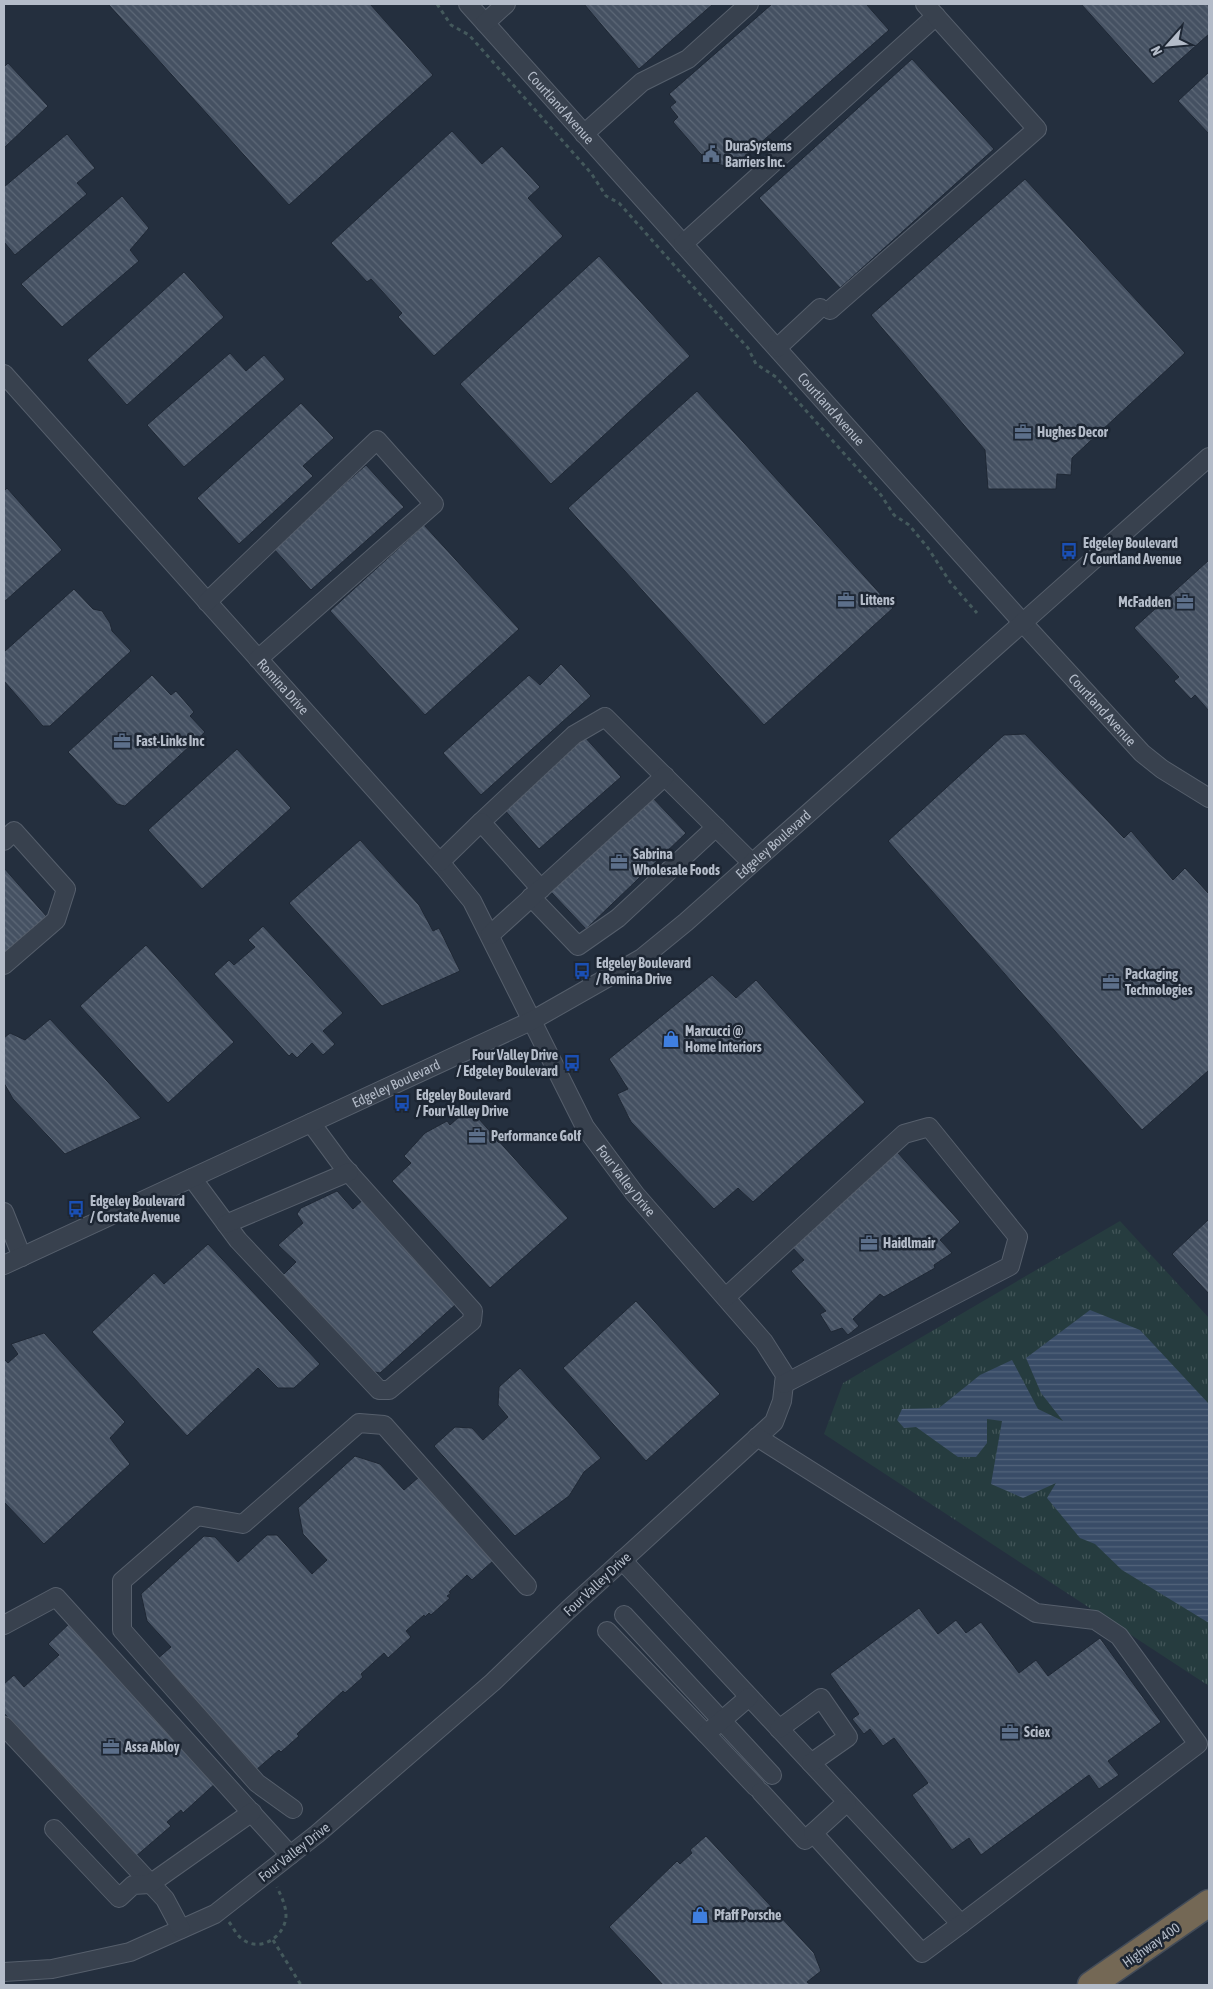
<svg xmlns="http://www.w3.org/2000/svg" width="1213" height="1989" font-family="'Asap Condensed',sans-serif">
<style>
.grass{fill:url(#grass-tufts)}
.water{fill:url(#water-rules)}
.building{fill:url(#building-back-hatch);stroke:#1f2835}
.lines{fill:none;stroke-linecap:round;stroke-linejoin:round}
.minor-casing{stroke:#565f6c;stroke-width:20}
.highway-casing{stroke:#434c59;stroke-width:29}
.path{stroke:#44595c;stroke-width:3;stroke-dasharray:4 4;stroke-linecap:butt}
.minor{stroke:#38414e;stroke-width:18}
.highway{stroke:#746855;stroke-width:26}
.labels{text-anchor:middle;stroke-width:5;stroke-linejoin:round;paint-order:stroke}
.street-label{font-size:14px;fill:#b4bcc9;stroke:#1d2633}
.poi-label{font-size:14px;font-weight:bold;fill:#b4bcc9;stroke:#1d2633;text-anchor:start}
</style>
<defs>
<pattern id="grass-tufts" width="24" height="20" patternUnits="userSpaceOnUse" patternTransform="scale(1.25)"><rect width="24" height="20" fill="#263c3f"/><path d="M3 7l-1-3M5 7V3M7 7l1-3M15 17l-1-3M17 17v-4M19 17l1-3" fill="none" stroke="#435659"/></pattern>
<pattern id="water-rules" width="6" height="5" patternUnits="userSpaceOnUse" patternTransform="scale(1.25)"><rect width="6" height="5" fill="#394c67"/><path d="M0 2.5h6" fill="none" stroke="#53647b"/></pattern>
<pattern id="building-back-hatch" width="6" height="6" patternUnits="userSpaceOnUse" patternTransform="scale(1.25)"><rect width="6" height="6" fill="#455162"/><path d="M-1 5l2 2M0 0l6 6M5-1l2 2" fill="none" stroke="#5d6877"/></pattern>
</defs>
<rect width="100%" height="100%" fill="#242f3e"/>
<!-- grass -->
<path class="grass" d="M1120,1221L1209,1318V1686L824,1434L843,1383Z"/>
<!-- water -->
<path class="water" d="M1090,1310L1140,1330L1209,1404V1623L1122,1570L1095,1544L1080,1538L1047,1498L1056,1483L1023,1498L991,1484L1002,1421L987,1419V1443L976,1457H958L916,1427L904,1428L897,1420L902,1409L939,1408L980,1375L1012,1360L1038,1409L1063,1421L1041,1393L1026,1358Z"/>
<!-- building -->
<g class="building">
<path d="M108,4H370L433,75L289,205Z"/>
<path d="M584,4H713L639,69Z"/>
<path d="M772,4H866L889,30L732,168L707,161L673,122L678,117L670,107L676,102L669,94Z"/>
<path d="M1081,4H1209V34L1153,84Z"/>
<path d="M912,59L994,149L840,288L759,198Z"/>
<path d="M8,63L48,106L4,148V67Z"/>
<path d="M1209,72V134L1178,101Z"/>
<path d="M452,131L482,164L502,146L540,187L528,198L563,236L434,356L398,317L402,313L371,279L367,282L331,243Z"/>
<path d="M67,134L95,168L77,183L87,194L15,255L4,242V187Z"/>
<path d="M1025,179L1185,353L1072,458L1071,475L1057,474L1056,489H988L985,450L871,315Z"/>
<path d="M122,196L149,228L130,250L139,261L62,327L21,284Z"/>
<path d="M599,256L690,356L551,484L460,384Z"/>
<path d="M184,272L224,317L127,405L87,360Z"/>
<path d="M230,353L246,371L264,355L285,379L184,467L147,425Z"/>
<path d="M697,391L893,608L764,725L568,508Z"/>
<path d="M301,403L334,438L303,466L313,476L239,544L197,498Z"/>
<path d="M366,465L404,507L311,590L273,548Z"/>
<path d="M7,488L62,550L4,602V491Z"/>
<path d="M424,525L519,629L425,715L330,611Z"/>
<path d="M1209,560V711L1195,695L1191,699L1174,681L1179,677L1134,628Z"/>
<path d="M74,589L93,609L102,611L110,623L112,631L131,651L50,726H43L4,681V652Z"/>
<path d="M561,664L591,696L481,795L443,753L529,675L540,685Z"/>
<path d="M152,675L171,695L176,691L194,712L190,716L205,732L125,806L117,804L68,752Z"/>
<path d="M1025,734L1124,838L1131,831L1173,880L1185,868L1209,894V1070L1142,1130L888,841L1004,735Z"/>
<path d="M583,735L621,777L539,849L502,807Z"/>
<path d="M237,749L291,808L202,889L148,830Z"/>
<path d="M651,796L686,833L586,929L551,892Z"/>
<path d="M360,840L419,905L433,931L439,928L460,971L382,1006L289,903Z"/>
<path d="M4,868L47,917L4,956Z"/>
<path d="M263,926L343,1013L323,1031L335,1044L323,1055L312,1043L297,1058L292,1053L289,1056L214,974L229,960L234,965L255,947L248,940Z"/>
<path d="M146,945L234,1042L168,1103L80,1006Z"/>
<path d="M712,975L736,998L756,980L865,1102L753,1202L738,1188L714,1209L631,1122L617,1094L628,1089L609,1059Z"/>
<path d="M50,1019L141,1118L65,1154L13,1099L4,1083V1038L10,1033L25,1040Z"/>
<path d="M469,1108L568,1218L490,1288L392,1181L411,1163L404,1156L425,1133L447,1121L450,1125Z"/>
<path d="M897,1152L960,1222L940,1240L952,1253L934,1265L935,1268L884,1297L880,1294L853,1319L859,1326L848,1335L842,1328L831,1332L820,1314L826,1311L791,1271L804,1260L792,1247Z"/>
<path d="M337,1191L353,1209L366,1197L453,1293L455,1305L380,1373L365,1370L280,1278L296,1262L278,1245L303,1223L297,1214L301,1208Z"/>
<path d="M1209,1219V1294L1172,1254Z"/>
<path d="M208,1244L320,1364L294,1388H278L258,1368L187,1436L92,1332L154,1273L164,1284Z"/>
<path d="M636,1301L720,1394L646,1461L563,1368Z"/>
<path d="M44,1333L125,1422L110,1438L130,1464L44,1544L4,1502V1359L8,1363L18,1354L11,1344Z"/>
<path d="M520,1368L601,1458L584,1472L569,1496L515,1536L434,1446L455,1427L472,1428L483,1440L508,1417L498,1405L499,1387Z"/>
<path d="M355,1456L380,1464L404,1490L419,1477L494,1560L472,1580L467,1575L449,1592L451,1593L447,1596L450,1598L431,1615L429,1613L425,1617L424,1615L406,1631L411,1637L388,1658L384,1653L361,1674L363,1677L345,1693L343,1691L297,1734L299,1736L281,1752L279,1750L256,1770L156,1660L171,1647L147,1621L141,1594L204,1536L215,1537L238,1562L267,1535H277L312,1574L327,1560L303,1534L298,1508Z"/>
<path d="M919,1608L938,1634L956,1620L966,1633L981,1622L1019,1673L1036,1660L1048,1676L1100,1638L1161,1722L1108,1761L1119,1775L1099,1789L1089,1775L981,1855L969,1838L952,1850L912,1795L928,1783L894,1738L883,1746L870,1729L864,1734L852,1719L859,1714L830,1674Z"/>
<path d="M72,1621L218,1781L183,1813L181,1810L167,1822L171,1826L135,1857L4,1713V1684L14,1675L24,1687L59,1655L48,1644Z"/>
<path d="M706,1836L814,1953L821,1971L807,1982L811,1985H663L609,1927L677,1861L680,1864L692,1853L690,1850Z"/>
</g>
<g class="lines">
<!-- minor casing -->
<g class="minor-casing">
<g id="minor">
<path id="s1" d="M468,4L1022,622L1142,753L1162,769L1209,798"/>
<path d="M485,23L506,4"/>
<path d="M584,134L642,82L688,59L749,4"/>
<path d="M683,244L936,16"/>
<path d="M830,310L1037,129L925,4"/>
<path d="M777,348L820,308"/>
<path id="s2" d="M4,374L444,867L472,901L585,1127L635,1194L764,1342L785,1375L782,1401L774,1422L568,1610L493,1682L317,1834L215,1914L130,1952L52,1969L4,1972"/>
<path d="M207,602L377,440L434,504L258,659"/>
<path d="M481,822L574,735L605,717L752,863"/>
<path d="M4,841L14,831L66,889L56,920L4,965"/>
<path d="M440,862L481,822L541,889"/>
<path d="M531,897L578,946L618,918L716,827"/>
<path d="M490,935L665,776"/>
<path d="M192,1178L238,1240L379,1390H389L472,1321L473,1311L342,1165L311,1123"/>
<path d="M4,1212L22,1257"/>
<path d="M226,1224L349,1172"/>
<path id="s3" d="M4,1265L533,1020L642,958L686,922L1209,457"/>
<path d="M726,1297L904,1134L929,1127L1018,1237L1010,1266L784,1384"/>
<path d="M622,1560L961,1924L1198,1744L1119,1636L1095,1620L1036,1613L757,1437"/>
<path d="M624,1615L772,1775"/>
<path d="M4,1625L56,1597L290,1855"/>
<path d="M607,1631L706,1734"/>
<path d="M749,1697L706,1734L756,1787"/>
<path d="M4,1726L165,1899L181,1929"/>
<path d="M779,1729L821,1698L848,1737L811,1763"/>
<path d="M761,1792L805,1840L813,1833"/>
<path d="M847,1802L813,1833L922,1953L961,1924"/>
<path d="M293,1809L257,1783L122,1630V1581L197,1516L243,1524L359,1423L384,1425L527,1586"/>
<path d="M54,1829L119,1898L133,1885L150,1884L252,1812"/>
</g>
</g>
<!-- highway casing -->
<g class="highway-casing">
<path id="highway" d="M1091,1985L1209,1903"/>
</g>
<!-- path -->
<g class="path">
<path d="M437,4L451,25L469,35L591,173L606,196L619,203L737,336L748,348L756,364L776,377L881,495L894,515L909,525L928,548L950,582L977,613"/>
<path d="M229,1922C233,1927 236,1934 241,1938C259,1954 285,1937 286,1916C286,1905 281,1896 277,1887"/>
<path d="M273,1940L301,1985"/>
</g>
<!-- minor -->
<use href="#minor" class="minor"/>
<!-- highway -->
<use href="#highway" class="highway"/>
</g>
<!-- icons -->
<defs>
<g id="civic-bare" transform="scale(1.35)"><path d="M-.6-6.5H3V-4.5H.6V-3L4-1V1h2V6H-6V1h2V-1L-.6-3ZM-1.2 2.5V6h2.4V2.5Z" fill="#5c6f8a" stroke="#1d2633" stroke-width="2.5" paint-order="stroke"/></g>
<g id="office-bare" transform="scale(1.35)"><path d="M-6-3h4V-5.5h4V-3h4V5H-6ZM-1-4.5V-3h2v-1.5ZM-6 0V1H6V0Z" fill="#5c6f8a" stroke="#1d2633" stroke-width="2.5" paint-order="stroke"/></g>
<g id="bus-bare" transform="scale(1.35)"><path d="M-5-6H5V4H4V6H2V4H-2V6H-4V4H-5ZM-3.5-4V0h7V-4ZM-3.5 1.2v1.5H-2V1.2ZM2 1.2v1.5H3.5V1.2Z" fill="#1a4fb4" stroke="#1d2633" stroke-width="2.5" paint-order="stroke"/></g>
<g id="shop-bare" transform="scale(1.35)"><path d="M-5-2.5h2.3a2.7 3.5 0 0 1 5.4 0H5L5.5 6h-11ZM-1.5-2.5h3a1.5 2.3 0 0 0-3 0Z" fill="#3f7fe0" stroke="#1d2633" stroke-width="2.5" paint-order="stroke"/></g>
</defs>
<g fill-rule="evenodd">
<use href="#civic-bare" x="711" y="154"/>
<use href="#office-bare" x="1023" y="432"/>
<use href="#bus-bare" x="1069" y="551"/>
<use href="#office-bare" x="846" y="600"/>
<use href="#office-bare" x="1185" y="602"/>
<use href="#office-bare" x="122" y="741"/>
<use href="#office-bare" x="619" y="862"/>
<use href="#bus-bare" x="582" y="971"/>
<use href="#office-bare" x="1111" y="982"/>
<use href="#shop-bare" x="671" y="1039"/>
<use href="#bus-bare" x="572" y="1063"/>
<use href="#bus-bare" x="402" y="1103"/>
<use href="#office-bare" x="477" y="1136"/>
<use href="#bus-bare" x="76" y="1209"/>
<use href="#office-bare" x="869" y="1243"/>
<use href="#office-bare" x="1010" y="1732"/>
<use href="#office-bare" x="111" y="1747"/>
<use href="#shop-bare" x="700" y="1915"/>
</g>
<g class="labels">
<!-- street labels -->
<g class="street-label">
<text dy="5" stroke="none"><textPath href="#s1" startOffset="139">Courtland Avenue</textPath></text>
<text dy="5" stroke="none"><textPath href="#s1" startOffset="544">Courtland Avenue</textPath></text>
<text dy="5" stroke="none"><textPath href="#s2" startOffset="419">Romina Drive</textPath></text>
<text dy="5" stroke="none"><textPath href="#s1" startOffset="949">Courtland Avenue</textPath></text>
<text dy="5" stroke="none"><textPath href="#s3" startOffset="882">Edgeley Boulevard</textPath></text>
<text dy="5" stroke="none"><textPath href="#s3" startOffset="432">Edgeley Boulevard</textPath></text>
<text dy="5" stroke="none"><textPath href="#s2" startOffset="1025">Four Valley Drive</textPath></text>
<text transform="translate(597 1584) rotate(-43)" y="5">Four Valley Drive</text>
<text transform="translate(294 1852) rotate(-38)" y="5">Four Valley Drive</text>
<text transform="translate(1151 1945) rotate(-35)" y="5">Highway 400</text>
</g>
<!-- poi labels -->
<g class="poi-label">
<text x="725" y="151">DuraSystems<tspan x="725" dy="16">Barriers Inc.</tspan></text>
<text x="1037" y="437">Hughes Decor</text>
<text x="1083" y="548">Edgeley Boulevard<tspan x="1083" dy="16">/ Courtland Avenue</tspan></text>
<text x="860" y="605">Littens</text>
<text x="1171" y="607" text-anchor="end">McFadden</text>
<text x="136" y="746">Fast-Links Inc</text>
<text x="633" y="859">Sabrina<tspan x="633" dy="16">Wholesale Foods</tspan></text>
<text x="596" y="968">Edgeley Boulevard<tspan x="596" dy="16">/ Romina Drive</tspan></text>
<text x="1125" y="979">Packaging<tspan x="1125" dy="16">Technologies</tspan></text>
<text x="685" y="1036">Marcucci @<tspan x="685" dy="16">Home Interiors</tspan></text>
<text x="558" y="1060" text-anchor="end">Four Valley Drive<tspan x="558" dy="16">/ Edgeley Boulevard</tspan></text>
<text x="416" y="1100">Edgeley Boulevard<tspan x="416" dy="16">/ Four Valley Drive</tspan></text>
<text x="491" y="1141">Performance Golf</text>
<text x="90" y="1206">Edgeley Boulevard<tspan x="90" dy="16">/ Corstate Avenue</tspan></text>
<text x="883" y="1248">Haidlmair</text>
<text x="1024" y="1737">Sciex</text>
<text x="125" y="1752">Assa Abloy</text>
<text x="714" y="1920">Pfaff Porsche</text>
</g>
</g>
<!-- border -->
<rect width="1213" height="1989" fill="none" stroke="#b4bcc9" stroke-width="10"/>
<!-- north arrow -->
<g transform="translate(1168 45) rotate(243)" stroke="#1d2633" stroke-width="4" paint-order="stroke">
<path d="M0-4L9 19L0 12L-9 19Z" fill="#b4bcc9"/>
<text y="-8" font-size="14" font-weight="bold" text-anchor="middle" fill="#b4bcc9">N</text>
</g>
</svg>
